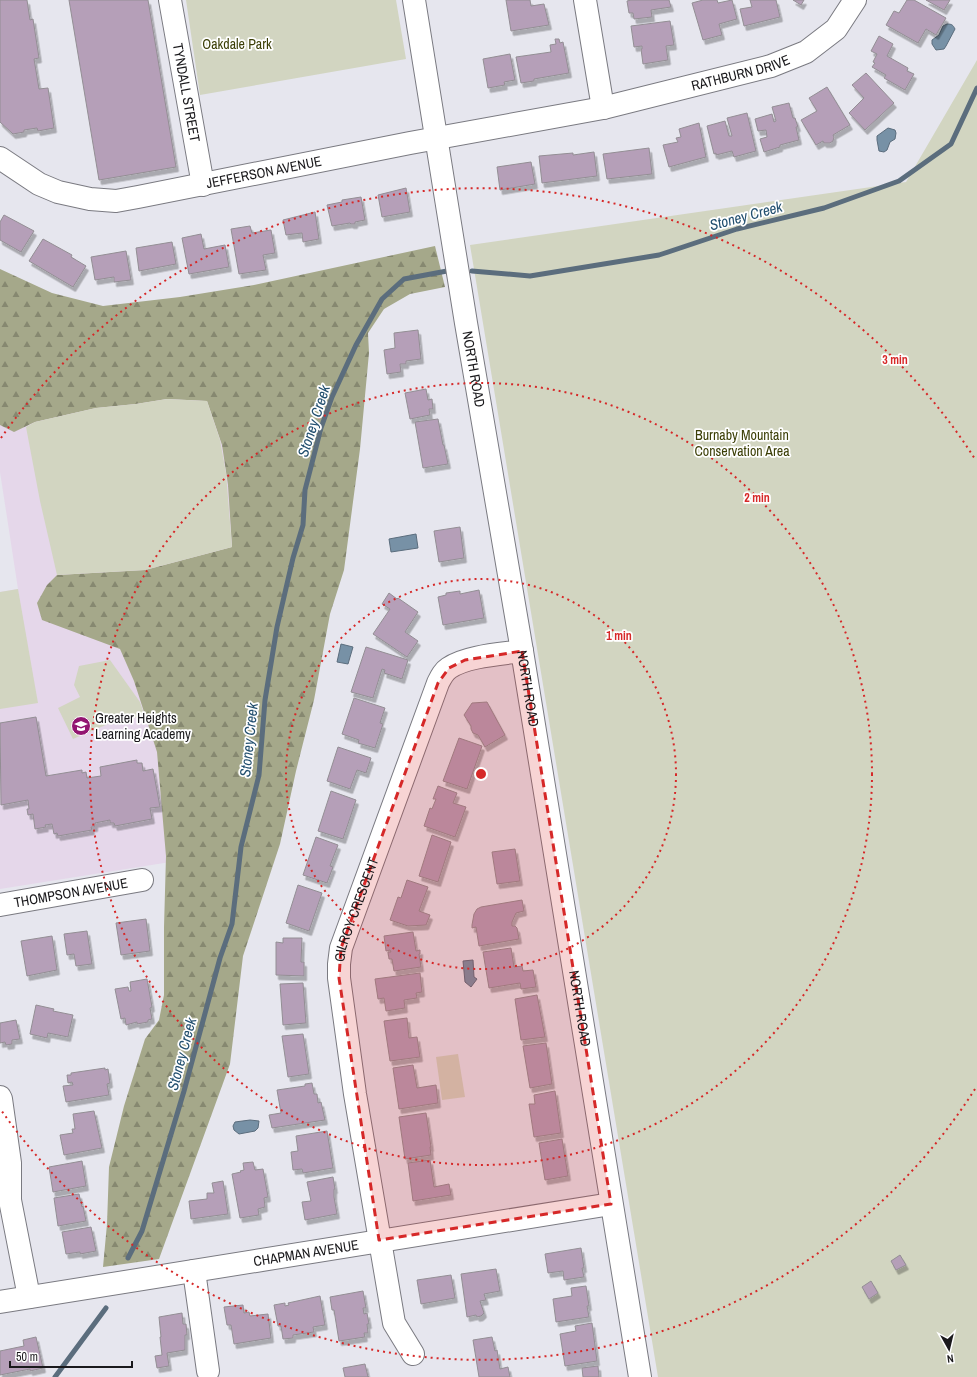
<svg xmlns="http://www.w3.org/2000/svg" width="977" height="1377" font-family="'Archivo Narrow',sans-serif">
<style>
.education{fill:#e5d7ea}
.forest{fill:url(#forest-firs)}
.park{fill:#d2d5c1}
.water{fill:#7791a6;stroke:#5b6d7d}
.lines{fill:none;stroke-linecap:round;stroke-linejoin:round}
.stream{stroke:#5b6d7d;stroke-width:5}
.building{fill:#b59fb8;stroke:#938e94;filter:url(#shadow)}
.minor-casing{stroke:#7a7a81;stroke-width:24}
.minor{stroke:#fff;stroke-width:22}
.marked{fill:#d62828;fill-opacity:0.2;stroke:#d62828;stroke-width:3;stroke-dasharray:8 5;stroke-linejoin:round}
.ring{fill:none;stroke:#d62828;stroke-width:2;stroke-dasharray:2 4}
.labels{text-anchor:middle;stroke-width:3.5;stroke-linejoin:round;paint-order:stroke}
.park-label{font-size:14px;fill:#3b3e06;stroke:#fff}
.street-label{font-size:14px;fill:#1a191c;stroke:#fff}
.poi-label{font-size:14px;fill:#1a191c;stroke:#fff;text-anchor:start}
.water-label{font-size:15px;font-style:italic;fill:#224f6f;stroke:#fff}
.centre{fill:#d62828;stroke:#fff;stroke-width:2}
.ring-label{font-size:12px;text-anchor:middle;font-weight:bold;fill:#d62828;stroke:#fff;stroke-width:3.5;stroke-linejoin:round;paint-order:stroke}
</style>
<defs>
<pattern id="forest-firs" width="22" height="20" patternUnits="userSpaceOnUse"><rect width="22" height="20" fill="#a5a88a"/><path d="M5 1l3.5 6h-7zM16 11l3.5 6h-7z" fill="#868870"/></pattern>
<filter id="shadow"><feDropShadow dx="2.5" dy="4.5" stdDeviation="0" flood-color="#0004"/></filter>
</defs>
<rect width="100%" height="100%" fill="#e6e6ee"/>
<!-- education -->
<path class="education" d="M233,359L265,567L183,860L0,889V592L18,589L0,472V396Z"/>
<!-- forest -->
<path class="forest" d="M435,246L445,287L410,294L384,309L368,333L369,353L360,449L344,570L330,614L314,700L296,771L280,844L243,956L230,1064L159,1259L103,1267L107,1224L109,1167L124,1106L145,1039L159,1020L164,995V927L166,856L157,752L134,681L120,649L42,620L37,603L47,585L57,575L145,570L232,547L228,485L222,445L207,401L167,399L136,404L96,408L35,422L14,432L0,425V269L52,293L103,306L180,297L254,285Z"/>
<!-- park -->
<g class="park">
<path d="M186,0H396L406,59L200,95Z"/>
<path d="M977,60V1377H658L470,245L906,182Z"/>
<path d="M167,399L207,401L220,440L226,473L232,547L145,570L57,575L40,501L26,427L35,422L96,408L136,404Z"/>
<path d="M18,589L38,703L0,709V592Z"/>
<path d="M110,660L140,702L145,716L115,721L73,739L58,708L80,697L74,685L79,666Z"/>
<path d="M458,1054L465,1097L442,1100L436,1057Z"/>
</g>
<!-- water -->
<g class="water">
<path d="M947,24C952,24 953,25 955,29L946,46L944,49L936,50L932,44V40L939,35L943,26Z"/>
<path d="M888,128L895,130L896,133L895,139L890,142L887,150L884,152L879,151L877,140V136Z"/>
<path d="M416,534L418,548L391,552L389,539Z"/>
<path d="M341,644L353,647L348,664L337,662Z"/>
<path d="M473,960L474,977L477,979L471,987L465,982L463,961Z"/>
<path d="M250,1120L259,1121L258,1128L255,1131L239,1134L234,1130L233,1126L235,1122Z"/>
</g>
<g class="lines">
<!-- stream -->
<g class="stream">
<path d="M472,271L530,276L659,255L737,229L824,208L899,181L951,144L977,88"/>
<path d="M128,1258L142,1231L184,1091L220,958L232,924L241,847L259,775L265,700L277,627L293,558L303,525L305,490L321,428L332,397L356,345L382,299L404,279L447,271"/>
<path d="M55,1377L106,1308"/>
</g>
</g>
<!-- building -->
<g class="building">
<path d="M0,0H27L30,20L33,19L39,58L34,59L39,89L48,88L54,128L38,131L37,128L24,130V132L13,134L0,122Z"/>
<path d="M69,0H148L176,167L99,180Z"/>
<path d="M506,0H530L531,6L544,4L549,25L511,31Z"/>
<path d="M631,0H669L671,7L651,10L652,17L634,19L633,13H629L627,1Z"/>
<path d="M703,0H717L718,3L732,0L737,19L719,24L722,35L703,40L692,3Z"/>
<path d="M750,0H776L780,17L744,26L740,9L752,7Z"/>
<path d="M793,0H804L801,5Z"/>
<path d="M907,0H914L946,18L936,35L926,29L918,43L886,25L894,11L899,13Z"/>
<path d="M926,0H950L944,10Z"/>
<path d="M670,21L674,45L666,46L668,60L643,64L641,49H642V46L634,47L631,26Z"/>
<path d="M879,36L893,44L887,56L908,68L907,71L914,74L905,90L884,78L886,75L872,67L875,63L873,62L877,54L871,51Z"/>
<path d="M555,39H559L560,43L563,42L569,73L534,79V81L521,83L516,57L551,52L550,45L556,44Z"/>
<path d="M510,54L515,80L504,82L505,85L488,88L483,59Z"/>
<path d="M866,73L894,103L865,130L849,113L864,98L852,85Z"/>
<path d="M827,87L850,125L833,135L834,137L833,141L830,143H824L823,141L816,145L801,120L817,111L809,98Z"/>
<path d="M789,103L793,118H795L798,127H796L799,140L780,145V147L764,152L760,139L767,137L766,130L758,131L755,119L772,114L774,122L776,121L772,107Z"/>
<path d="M747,113L756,151L734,157L732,151L716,155V153L714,154L707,126L725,121L729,136H732L727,118Z"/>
<path d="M699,123L706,157L669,167L663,145L678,142L676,138L681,137L679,129Z"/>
<path d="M649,148L652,174L607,179L603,154Z"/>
<path d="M594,152L597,176L542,183L539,156L573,153V155Z"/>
<path d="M531,162L535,184L500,190L497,167Z"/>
<path d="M406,188L410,212L382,217L378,195Z"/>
<path d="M361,197L365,220L355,222V224H351L350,223L332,226L327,205L342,202V200Z"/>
<path d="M315,212L319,239L303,242L302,233L286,235L283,220Z"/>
<path d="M4,215L34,231L21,252L0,240V222Z"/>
<path d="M250,226L252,233L271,230L275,253L263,255L266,270L239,274L231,229Z"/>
<path d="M201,234L204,249L225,245L229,267L189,274L182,238Z"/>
<path d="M43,239L72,255L71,257L86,266L73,287L29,261Z"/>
<path d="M172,242L176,264L139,271L136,248Z"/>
<path d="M126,251L131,280L114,282V277L95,280L91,257Z"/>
<path d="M418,330L421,359L406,361V364H400L401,372L387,374L384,350L395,348L394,333Z"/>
<path d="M426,389L428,400L432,399L433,409H429L430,415L410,419L405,393Z"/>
<path d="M438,419L443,445H444L448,464L423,468L415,422Z"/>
<path d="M460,527L464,558L439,562L434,531Z"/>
<path d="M479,590L484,618L443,625L438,597L446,595V593L460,591V594Z"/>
<path d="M389,593L397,599L398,598L418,612L405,632L418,641L407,657L373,634L390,609L382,604Z"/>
<path d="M366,647L408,660L402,679L384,673L385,670L382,669L373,698L351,692Z"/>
<path d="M354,698L385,708L380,723L383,724L375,748L358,743L359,740L342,734Z"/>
<path d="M487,702L505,735L485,747L478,735L473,733L471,729V726L464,715L472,703Z"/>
<path d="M36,717L46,776L82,770V773L86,772L87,778L101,776L100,767L137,760V763H142L143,771L153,769L160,807L150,808L152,819L115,826L114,823H110V820L95,823V827H91L92,830L58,836L57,833L54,834L52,824L45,825L46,827L35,829L33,814L28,815L27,809H29L28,800L1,805L0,723Z"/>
<path d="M459,738L482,746L467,789L443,781Z"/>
<path d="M338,747L371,758L366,773L357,770L350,789L327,781Z"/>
<path d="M438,786L457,793L453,803L466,807L455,837L424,826L430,808L432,809L436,799H433Z"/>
<path d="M331,791L356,800L343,839L318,831Z"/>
<path d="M432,835L451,842L438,882L419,876Z"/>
<path d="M316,837L338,845L330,866L333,867L327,883L303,875Z"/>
<path d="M515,849L520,881L497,884L492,852Z"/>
<path d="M407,880L428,887L419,911L430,915L426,925L408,926L390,920L398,897L401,898Z"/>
<path d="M298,885L322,893L309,931L286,923Z"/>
<path d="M522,900L524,911L516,913L512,922V926H515L517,928L519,939L479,946L476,927L472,928V925L474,914L477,909L481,907Z"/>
<path d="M146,919L150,951L121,955L116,923Z"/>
<path d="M87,931L92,964L76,966L74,954L67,955L64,934Z"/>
<path d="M413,932L416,951L420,950V954H419L421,967L394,971L392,959H389L388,952H391L390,950L386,951L384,936Z"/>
<path d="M52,936L57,970L27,976L21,941Z"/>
<path d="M283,938H302L301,962H304V976L276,975V942L283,943Z"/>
<path d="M511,948L514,967L522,966L523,971L533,970L536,987L521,989L520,983L489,988L483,952Z"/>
<path d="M420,973L422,992L416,993L417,998L404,1000L405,1008L386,1011L384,998L378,999L375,979Z"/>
<path d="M147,979L152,1007L150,1008L152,1019L148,1020V1022L137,1024V1022L126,1025L125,1018L121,1019L115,989L128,987L129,991H131L130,982Z"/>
<path d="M303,983L306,1023L283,1025L280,984Z"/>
<path d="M537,995L545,1037L521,1040L515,999Z"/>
<path d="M36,1005L54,1009L53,1011L73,1015L68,1037L48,1033L47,1038L30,1034Z"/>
<path d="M407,1018L409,1038L417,1037L420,1057L390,1061L384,1021Z"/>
<path d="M16,1020L20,1039L12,1040V1044L6,1045L5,1042L0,1043V1023Z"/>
<path d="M303,1034L309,1074L288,1077L282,1036Z"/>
<path d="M546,1043L552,1084L530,1088L523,1046Z"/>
<path d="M413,1065L417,1088L436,1085L438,1103L399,1109L393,1068Z"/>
<path d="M105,1068V1070L108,1069L110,1083L107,1084L109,1095L66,1102L63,1086L73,1085L72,1082L68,1083L67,1075H71V1073Z"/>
<path d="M312,1083L314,1094H317L318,1103L321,1102L325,1120L272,1128L269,1115L281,1113L277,1090L305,1086V1084Z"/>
<path d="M555,1091L561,1133L534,1137L529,1104H535L534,1095Z"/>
<path d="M94,1111L102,1148L64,1155L60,1135L73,1133L72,1129H75L73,1114Z"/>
<path d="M426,1113L431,1147H430L431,1155L405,1159L399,1117Z"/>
<path d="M327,1131L333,1168L303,1173L302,1169L293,1170L291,1152L298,1151L296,1136Z"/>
<path d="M562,1139L568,1176L545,1180L539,1143Z"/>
<path d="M430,1160L434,1187L449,1184L451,1195L413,1201L408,1163Z"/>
<path d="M82,1161L86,1186L53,1192L49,1167Z"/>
<path d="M253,1162L255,1170L263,1169L268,1197L264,1198L265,1207L258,1209L259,1215L240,1218L232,1174L241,1172L240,1171L244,1170L243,1163Z"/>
<path d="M333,1177L335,1189H334V1197L337,1214L305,1220L302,1202L311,1201L307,1182Z"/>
<path d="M223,1181L228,1214L191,1219L189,1201L207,1199V1193H214L212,1183Z"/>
<path d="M79,1194L82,1207L83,1206L86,1221L58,1226L54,1198Z"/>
<path d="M91,1227L96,1251L80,1254V1252L66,1254L62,1232Z"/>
<path d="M581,1248L584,1268H582L584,1277L564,1280L563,1271L548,1273L545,1254Z"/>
<path d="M900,1255L906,1265L896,1270L891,1261Z"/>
<path d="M496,1269L500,1291L484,1294L486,1300L480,1301L484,1313L481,1316L477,1317L476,1315L467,1317L461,1274Z"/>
<path d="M451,1275L455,1298L421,1304L417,1280Z"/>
<path d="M871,1281L878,1293L869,1299L862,1287Z"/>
<path d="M586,1286L589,1306H587L589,1317L556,1322L553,1299L572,1296L571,1288Z"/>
<path d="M363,1291L366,1308H363L364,1314L367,1313L369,1324H367L368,1333H364L365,1337L339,1341L334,1310H332L330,1297Z"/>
<path d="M320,1296L325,1325L313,1327L314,1332L293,1335V1338L283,1339L281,1326H278L274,1305L285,1303V1306L289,1305L288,1303Z"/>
<path d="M243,1305L244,1313L249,1312L250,1316L268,1314L271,1338L234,1344L231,1325H227L224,1307Z"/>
<path d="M182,1313L183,1324H186L187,1335H185V1350L167,1353L169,1366L157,1368L155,1356L162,1355L160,1337H161L159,1317Z"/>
<path d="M592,1323L597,1361L565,1366L560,1334L576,1331L575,1326Z"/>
<path d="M36,1337L43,1368L30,1371V1369L0,1375V1351L24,1346L23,1340Z"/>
<path d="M492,1337L495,1351L497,1350L500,1369L508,1367L510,1377H479L473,1340Z"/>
<path d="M365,1364L368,1377H369H345L343,1368Z"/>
<path d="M598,1366L599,1377H583L582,1368Z"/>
</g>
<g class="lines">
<!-- minor casing -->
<g class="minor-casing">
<g id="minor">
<path id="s1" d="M170,0L203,185"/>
<path id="s2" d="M414,0L466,323L522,651L640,1377"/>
<path d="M585,0L603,108"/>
<path id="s3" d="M0,158L39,184L58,192L90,199L116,201L138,197L410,143L603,108L771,66L806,52L836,29L855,0"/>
<path id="s4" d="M0,905L142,880"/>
<path d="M0,1097L1,1099L10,1163V1200L29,1297"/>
<path d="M194,1271L208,1371"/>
<path id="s5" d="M0,1302L611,1204"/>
<path id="s6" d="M413,1354L394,1323L355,1094L339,978V964L341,948L438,683C441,677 443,672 449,668C466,656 502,654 522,651"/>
</g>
</g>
<!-- minor -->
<use href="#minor" class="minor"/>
</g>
<!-- marked area -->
<path class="marked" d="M522,651L611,1204L379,1240L339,978L341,948L438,683L449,668L465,660Z"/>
<!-- distance rings -->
<g class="ring">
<circle cx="481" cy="774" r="195"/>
<circle cx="481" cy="774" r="391"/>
<path d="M975 1089A586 586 0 0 1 1 1110M1 438A586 586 0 0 1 975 459"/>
</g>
<!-- icons -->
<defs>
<g id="school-disc" transform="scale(1)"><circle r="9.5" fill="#921571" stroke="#fff"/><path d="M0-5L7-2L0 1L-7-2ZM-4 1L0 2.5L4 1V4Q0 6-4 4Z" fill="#fff"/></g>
</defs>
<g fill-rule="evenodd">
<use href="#school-disc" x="81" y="726"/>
</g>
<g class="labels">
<!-- park labels -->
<g class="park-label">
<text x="237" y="49">Oakdale Park</text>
<text x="742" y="440">Burnaby Mountain<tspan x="742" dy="16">Conservation Area</tspan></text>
</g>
<!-- street labels -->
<g class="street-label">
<text dy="5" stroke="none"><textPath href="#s3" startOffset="764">RATHBURN DRIVE</textPath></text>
<text dy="5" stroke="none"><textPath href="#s1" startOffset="94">TYNDALL STREET</textPath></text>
<text dy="5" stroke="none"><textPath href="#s3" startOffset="277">JEFFERSON AVENUE</textPath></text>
<text dy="5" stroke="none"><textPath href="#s2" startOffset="374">NORTH ROAD</textPath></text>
<text dy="5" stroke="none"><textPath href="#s2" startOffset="698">NORTH ROAD</textPath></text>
<text dy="5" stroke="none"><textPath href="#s4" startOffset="72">THOMPSON AVENUE</textPath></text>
<text dy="5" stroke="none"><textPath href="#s6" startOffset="457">GILROY CRESCENT</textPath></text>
<text dy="5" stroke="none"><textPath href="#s2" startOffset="1022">NORTH ROAD</textPath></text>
<text dy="5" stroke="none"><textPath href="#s5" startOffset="310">CHAPMAN AVENUE</textPath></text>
</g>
<!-- poi labels -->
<g class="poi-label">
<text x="95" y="723">Greater Heights<tspan x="95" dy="16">Learning Academy</tspan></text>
</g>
<!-- water labels -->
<g class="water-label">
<text transform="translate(746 216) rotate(-15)" y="5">Stoney Creek</text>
<text transform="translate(314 421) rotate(-72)" y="5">Stoney Creek</text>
<text transform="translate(249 740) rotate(-84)" y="5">Stoney Creek</text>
<text transform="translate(182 1054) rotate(-75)" y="5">Stoney Creek</text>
</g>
</g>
<circle cx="481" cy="774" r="6" class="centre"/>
<g class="ring-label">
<text x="895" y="364">3 min</text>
<text x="757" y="502">2 min</text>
<text x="619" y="640">1 min</text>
</g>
<!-- north arrow -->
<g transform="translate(949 1349) rotate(172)" stroke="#ffffff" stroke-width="3" paint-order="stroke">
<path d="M0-3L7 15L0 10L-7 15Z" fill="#1a191c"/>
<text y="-6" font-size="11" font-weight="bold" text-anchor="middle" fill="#1a191c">N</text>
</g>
<!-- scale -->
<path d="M10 1361v6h122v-6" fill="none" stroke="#1a191c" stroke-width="2"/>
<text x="16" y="1361" font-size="12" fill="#1a191c" stroke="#ffffff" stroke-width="3" paint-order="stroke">50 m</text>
</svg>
